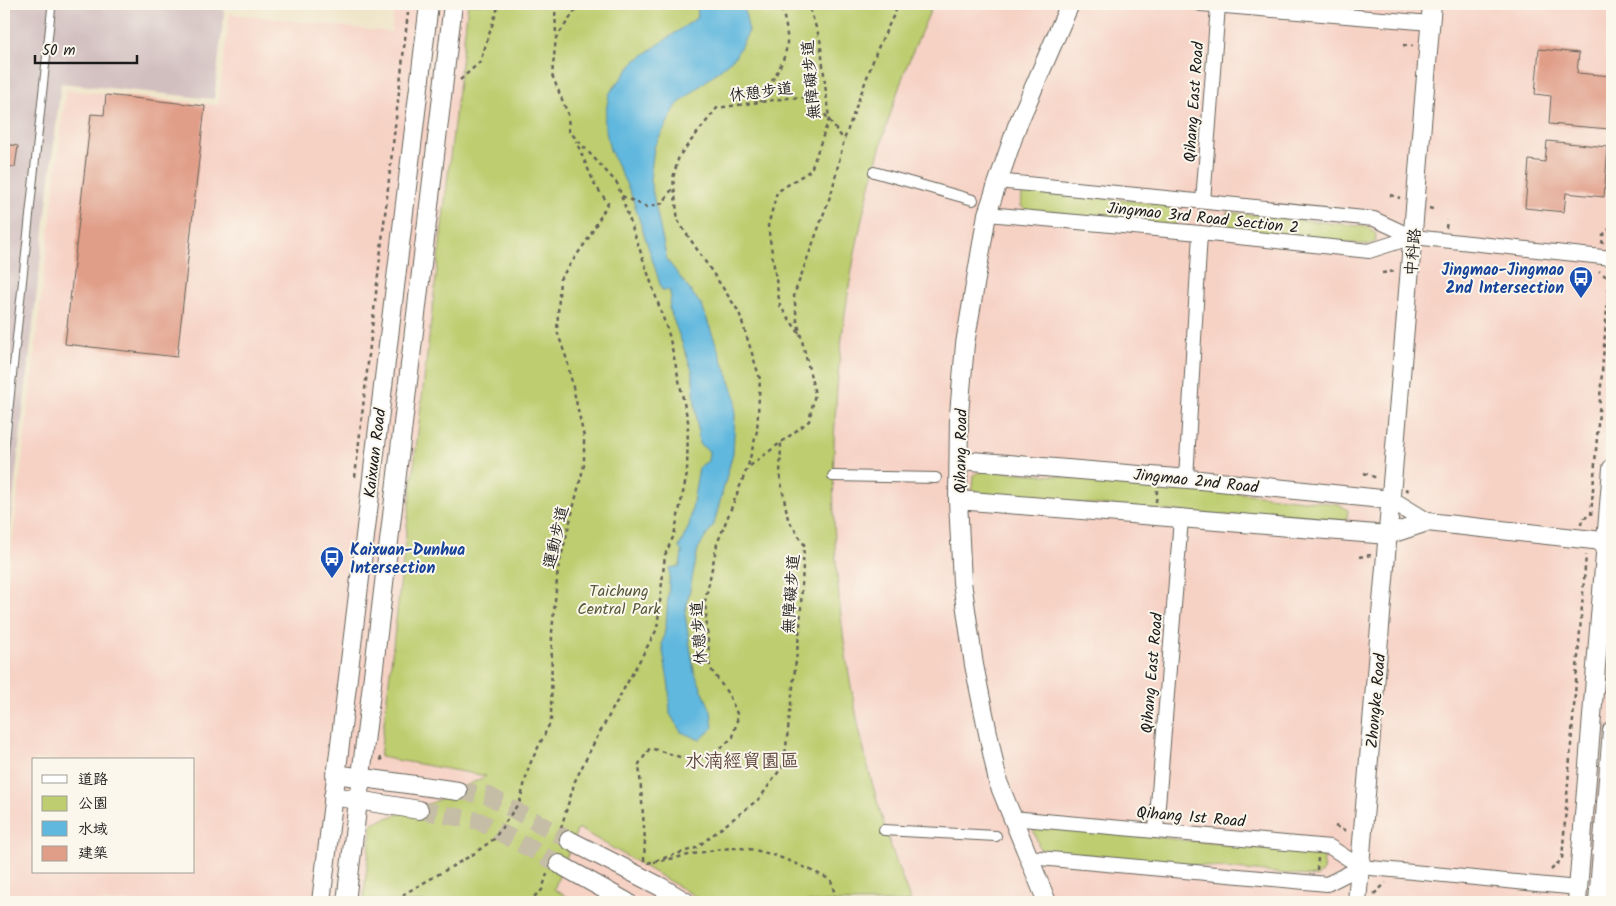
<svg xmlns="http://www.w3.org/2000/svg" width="1616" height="906" font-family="Kalam,'LXGW WenKai TC',sans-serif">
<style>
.built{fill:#f6d2c5;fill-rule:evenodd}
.industrial{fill:#d1bfbf}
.green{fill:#bdcd70;stroke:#6c7446}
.water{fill:#61b8de;stroke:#3e6a7d}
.building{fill:#e09d87}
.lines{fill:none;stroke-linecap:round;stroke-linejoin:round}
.tertiary-tunnel{stroke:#c5bda6;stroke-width:18;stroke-dasharray:18 9;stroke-linecap:butt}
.service-casing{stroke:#666259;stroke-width:9}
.pedestrian-casing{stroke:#666259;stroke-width:12}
.minor-casing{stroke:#666259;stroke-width:16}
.tertiary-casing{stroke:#666259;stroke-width:20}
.path{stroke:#666259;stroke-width:2.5;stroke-dasharray:4 4;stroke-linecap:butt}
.service{stroke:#fff;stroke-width:7}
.pedestrian{stroke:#fff;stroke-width:10}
.minor{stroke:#fff;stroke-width:14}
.tertiary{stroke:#fff;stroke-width:18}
.labels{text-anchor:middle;stroke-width:4;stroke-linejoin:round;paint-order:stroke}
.street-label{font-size:16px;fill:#1c1c1c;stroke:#fbf7ec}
.transit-label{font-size:16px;font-weight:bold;fill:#164399;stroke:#fbf7ec;text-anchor:end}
.park-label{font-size:16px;fill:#545a39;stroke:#fbf7ec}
.quarter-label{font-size:19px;fill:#614941;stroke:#fbf7ec}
</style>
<rect width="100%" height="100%" fill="#fbf7ec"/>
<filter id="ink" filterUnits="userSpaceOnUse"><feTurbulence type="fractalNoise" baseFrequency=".02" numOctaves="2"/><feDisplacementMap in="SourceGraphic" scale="10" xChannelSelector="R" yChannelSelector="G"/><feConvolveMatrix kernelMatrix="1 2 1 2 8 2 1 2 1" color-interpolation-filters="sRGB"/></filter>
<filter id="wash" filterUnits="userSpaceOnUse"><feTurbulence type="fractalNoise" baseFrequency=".0096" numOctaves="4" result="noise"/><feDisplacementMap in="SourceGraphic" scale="20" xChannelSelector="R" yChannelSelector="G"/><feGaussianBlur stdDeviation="1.12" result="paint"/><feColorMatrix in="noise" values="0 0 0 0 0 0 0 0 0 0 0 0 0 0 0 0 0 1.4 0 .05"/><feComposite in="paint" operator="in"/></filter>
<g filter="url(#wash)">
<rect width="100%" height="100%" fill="#efe5c9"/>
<!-- built -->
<path class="built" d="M395,4H1612V902H4V613L66,90L218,105L230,14L391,32ZM34,760H194V872H34Z"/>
<!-- industrial -->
<path class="industrial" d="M4,4H225L214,99L61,83L4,576Z"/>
<!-- green -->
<g class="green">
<path d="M468,4H933C922,31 909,58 900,85C809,346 810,644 911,902H705L578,828L554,889L576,902H363L372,823L434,802L486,776L380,757Z"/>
<path d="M1030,190L1178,206L1175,226L1028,212L1021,206L1022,194Z"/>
<path d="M1227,212L1368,227L1376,234L1375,242L1369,245L1225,230Z"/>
<path d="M984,470L1179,486L1338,504L1348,510L1347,518L1337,525L982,495L972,489L973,475Z"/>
<path d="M1032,825L1314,853L1324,857L1323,872L1317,877L1040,850Z"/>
</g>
<!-- water -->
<path class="water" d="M697,4H743L749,31L735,57L677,105L654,147L650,180L667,260L702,306L736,398L733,453L714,524L698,549L685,614L694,671L711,711L713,728L700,740L681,732L670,714L669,687L662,645L666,624L670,568L680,566L682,552L679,547L689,526L699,467L708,461L709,451L699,444L692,370L669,308L671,297L669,290H662L631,194L610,150L604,122L609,94L635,61L698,17Z"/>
<g id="blocks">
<!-- building -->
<g class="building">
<path d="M1539,49L1579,53L1577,73L1612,76L1610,129L1549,124L1551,96L1535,94Z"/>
<path d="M106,95L205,106L177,357L65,344L91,114L104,115Z"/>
<path d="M1547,141L1608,147L1604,197L1566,193L1564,212L1525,208L1529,160L1545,162Z"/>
<path d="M4,144L18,146L15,167L4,166Z"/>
</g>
</g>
</g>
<g filter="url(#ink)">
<use href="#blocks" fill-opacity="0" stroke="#666259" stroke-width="1"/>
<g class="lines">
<!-- tertiary-tunnel -->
<g class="tertiary-tunnel">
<path d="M458,791L487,795L569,840"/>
<path d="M419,810L479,821L559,864"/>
</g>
<!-- service casing -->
<g class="service-casing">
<path id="service" d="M4,455L52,4"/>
</g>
<!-- pedestrian casing -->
<g class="pedestrian-casing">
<g id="pedestrian">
<path d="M874,172L973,200"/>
<path d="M833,476L936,478"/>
<path d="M884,830L996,836"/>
</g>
</g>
<!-- minor casing -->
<g class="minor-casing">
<g id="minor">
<path d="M1201,4L1431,23"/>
<path d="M997,181L1374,219L1413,237L1612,258"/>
<path d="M1203,201L1218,6"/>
<path d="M987,214L1200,233L1369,251L1413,237"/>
<path d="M1186,479L1200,233"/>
<path d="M1012,818L1330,847L1361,867L1578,888"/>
<path d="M1156,830L1181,519"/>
<path d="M1028,857L1327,884L1361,867"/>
</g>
</g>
<!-- tertiary casing -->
<g class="tertiary-casing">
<g id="tertiary">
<path d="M960,460L1200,480L1391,500L1427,522"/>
<path d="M958,500L1388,535L1427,522L1612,542"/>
<path d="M335,774L458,791"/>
<path d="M333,796L419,810"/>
<path d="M569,840L661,887L686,902"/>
<path d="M559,864L627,902"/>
<path d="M321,902L429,4"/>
<path d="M346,902L453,4"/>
<path d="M1047,902L998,782L974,665L962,582L958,500L959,414L965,344L987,214L1017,126L1070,4"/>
<path d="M1357,902L1432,4"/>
<path d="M1577,902L1612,468"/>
<path d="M1598,902L1612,730"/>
</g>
</g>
<!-- path -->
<g class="path">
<path d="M555,4L556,36"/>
<path d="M605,4L615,6V4"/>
<path d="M1403,45L1413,46"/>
<path d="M460,80L480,62L499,4"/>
<path d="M760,102C783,60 796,52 780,4"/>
<path d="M1390,195L1400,198"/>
<path d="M622,196L647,207L663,203L674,186"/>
<path d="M1429,208L1436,210"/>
<path d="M1446,228L1447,220"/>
<path d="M1602,244L1603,235L1612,226"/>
<path d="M1382,273L1396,271"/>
<path d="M799,333L780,306L768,226L777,192L811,170L829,119L820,39L808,4"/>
<path d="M750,466L809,421L815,394L797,320L794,295L832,191L844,140L877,50L899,4"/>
<path d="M1364,473L1377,478"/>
<path d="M355,477L409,4"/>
<path d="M1405,489L1412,492"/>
<path d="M1156,502L1157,490"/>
<path d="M1581,525L1582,519L1591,515L1609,282L1608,278L1599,271"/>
<path d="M1359,557L1371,555"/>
<path d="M380,757L383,763"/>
<path d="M1335,826L1347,831"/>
<path d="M561,828L575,781L595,741L657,629L665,555L674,535L687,474L688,421L669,335L617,183L569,131L568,114L552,75L556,38L579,5L583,4"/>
<path d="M644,861L645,840L639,764L650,748L680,757H711L733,737L738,716L729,695L710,668L705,602L717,544L748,466L757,431L760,379L739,312L678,221L673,178L679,156L717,108L788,98L812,97L844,140"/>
<path d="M654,862C679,858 713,848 737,848C765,848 807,868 831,880L835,895L830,902"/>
<path d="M648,863L696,848L760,798L784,764L800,626L804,544L788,519L780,477L781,442"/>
<path d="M1317,870L1318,858"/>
<path d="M1551,870L1562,859L1586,555"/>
<path d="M1374,894L1386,883"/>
<path d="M398,902L404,894L472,855L494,839L520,801L529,766L551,721L552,632L558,569L584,465V437L567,360L557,331L560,279L588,239L608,203L595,185L576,141"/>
<path d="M528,902L542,890L547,874"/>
</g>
<!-- service -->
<use href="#service" class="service"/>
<!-- pedestrian -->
<use href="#pedestrian" class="pedestrian"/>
<!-- minor -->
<use href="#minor" class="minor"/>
<!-- tertiary -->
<use href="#tertiary" class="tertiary"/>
</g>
</g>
<!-- icons -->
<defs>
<g id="bus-pin" transform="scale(1.25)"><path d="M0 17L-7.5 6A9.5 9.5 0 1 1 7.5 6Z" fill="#1a4fb4" stroke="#fbf7ec"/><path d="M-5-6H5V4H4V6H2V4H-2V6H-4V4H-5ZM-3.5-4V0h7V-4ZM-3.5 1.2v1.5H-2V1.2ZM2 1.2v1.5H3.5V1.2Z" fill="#fff"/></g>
</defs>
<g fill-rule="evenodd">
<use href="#bus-pin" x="1581" y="278"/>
<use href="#bus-pin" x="332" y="558"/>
</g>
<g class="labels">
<!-- street labels -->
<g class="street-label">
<text transform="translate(810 80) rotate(-95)" y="6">無障礙步道</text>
<text transform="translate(761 91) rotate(-7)" y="6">休憩步道</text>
<text transform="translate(1193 102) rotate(-86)" y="6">Qihang East Road</text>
<text transform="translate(1203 217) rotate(6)" y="6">Jingmao 3rd Road Section 2</text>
<text transform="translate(1412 252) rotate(-85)" y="6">中科路</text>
<text transform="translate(960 451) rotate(-89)" y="6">Qihang Road</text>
<text transform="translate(374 453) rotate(-83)" y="6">Kaixuan Road</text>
<text transform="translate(1196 480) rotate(6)" y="6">Jingmao 2nd Road</text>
<text transform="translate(555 537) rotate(-77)" y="6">運動步道</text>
<text transform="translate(790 594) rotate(-86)" y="6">無障礙步道</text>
<text transform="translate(698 633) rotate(-94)" y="6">休憩步道</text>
<text transform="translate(1151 673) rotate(-85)" y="6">Qihang East Road</text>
<text transform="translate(1375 701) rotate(-85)" y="6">Zhongke Road</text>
<text transform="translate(1191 816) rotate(5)" y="6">Qihang 1st Road</text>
</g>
<!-- transit labels -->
<g class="transit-label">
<text x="1564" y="275">Jingmao-Jingmao<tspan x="1564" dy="18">2nd Intersection</tspan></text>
<text x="350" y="555" text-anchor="start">Kaixuan-Dunhua<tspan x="350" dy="18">Intersection</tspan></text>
</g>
<!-- park labels -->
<g class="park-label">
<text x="619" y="596">Taichung<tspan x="619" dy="18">Central Park</tspan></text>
</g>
<!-- quarter labels -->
<g class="quarter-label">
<text x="742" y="767">水湳經貿園區</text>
</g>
</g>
<!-- margin -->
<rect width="1616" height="906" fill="none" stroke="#fbf7ec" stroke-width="20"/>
<!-- legend -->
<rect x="32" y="758" width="162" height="115" fill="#fbf7ec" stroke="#a29f99"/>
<rect x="42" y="775" width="25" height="8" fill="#ffffff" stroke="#a29f99"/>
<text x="78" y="784" font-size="15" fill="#1c1c1c">道路</text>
<rect x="42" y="796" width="25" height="15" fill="#bdcd70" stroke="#a29f99"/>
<text x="78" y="808" font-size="15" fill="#1c1c1c">公園</text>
<rect x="42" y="821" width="25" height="15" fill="#61b8de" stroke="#a29f99"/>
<text x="78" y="834" font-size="15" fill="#1c1c1c">水域</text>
<rect x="42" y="846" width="25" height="15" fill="#e09d87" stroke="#a29f99"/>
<text x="78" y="858" font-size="15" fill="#1c1c1c">建築</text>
<!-- scale -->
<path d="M35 55v8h102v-8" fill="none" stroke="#1c1c1c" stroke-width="2.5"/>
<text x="42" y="55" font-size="15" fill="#1c1c1c" stroke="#fbf7ec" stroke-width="4" paint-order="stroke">50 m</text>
</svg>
